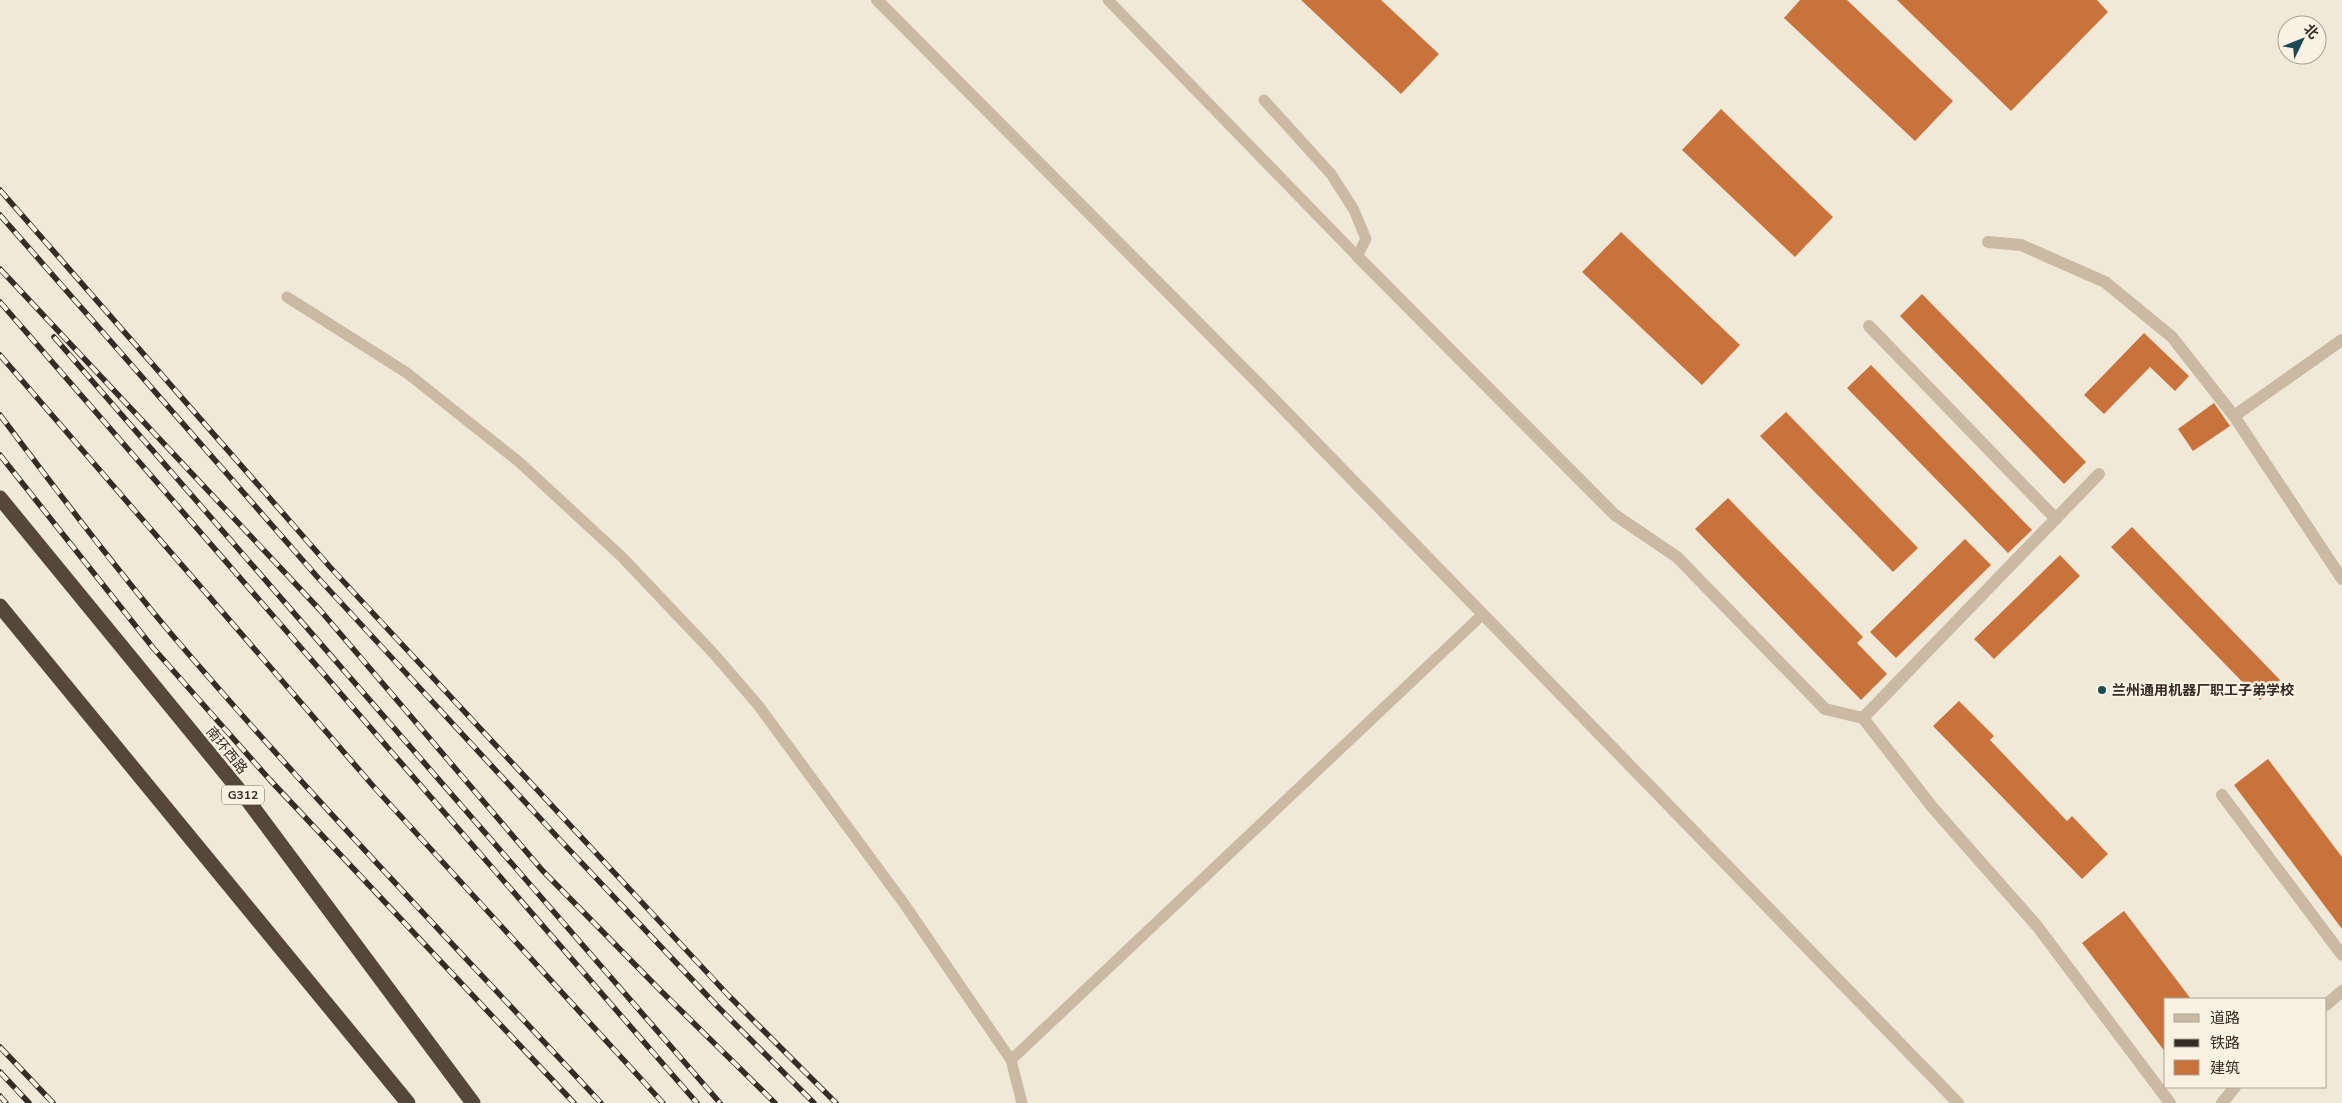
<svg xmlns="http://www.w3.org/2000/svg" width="2342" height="1103" font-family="'Nunito Sans','Noto Sans SC',sans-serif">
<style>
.building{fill:#ca723c}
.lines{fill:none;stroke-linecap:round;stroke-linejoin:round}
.lane{stroke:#cabaa3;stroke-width:11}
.street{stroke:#cabaa3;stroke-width:12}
.highway{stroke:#55473c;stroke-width:15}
.rail-casing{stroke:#342c25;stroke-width:5.5}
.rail{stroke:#f9f2e3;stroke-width:4;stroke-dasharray:11;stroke-linecap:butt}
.poi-dot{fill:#1a4a56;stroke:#f9f2e3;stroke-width:2}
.labels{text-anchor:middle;stroke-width:4.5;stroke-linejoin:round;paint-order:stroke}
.shield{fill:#f9f2e3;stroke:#6f675e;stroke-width:1}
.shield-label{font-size:12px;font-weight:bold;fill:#342c25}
.poi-label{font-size:14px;font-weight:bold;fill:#342c25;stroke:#f9f2e3;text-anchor:start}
.street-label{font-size:14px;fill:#342c25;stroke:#f9f2e3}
</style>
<rect width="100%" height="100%" fill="#f1e9d7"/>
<!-- building -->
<g class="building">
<path d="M1301,0H1381L1439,54L1401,94Z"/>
<path d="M1800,0H1847L1953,101L1915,141L1784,18Z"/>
<path d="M1897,0H2097L2108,12L2011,111Z"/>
<path d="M1721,109L1833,217L1795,257L1682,150Z"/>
<path d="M1621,232L1740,345L1702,385L1582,272Z"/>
<path d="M1922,294L2086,462L2064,484L1900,316Z"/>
<path d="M2144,333L2189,376L2175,391L2150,367L2104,414L2084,395Z"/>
<path d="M1871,365L2032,530L2008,553L1847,388Z"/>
<path d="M2214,403L2230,426L2193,451L2178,429Z"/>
<path d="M1786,412L1918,548L1893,572L1760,436Z"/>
<path d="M1728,498L1863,637L1857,643L1887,674L1861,700L1695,529Z"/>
<path d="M2132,527L2280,680L2260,700L2111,547Z"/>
<path d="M1965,539L1991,565L1896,658L1870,632Z"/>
<path d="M2060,555L2080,576L1994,659L1974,639Z"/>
<path d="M1959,701L1994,736L1990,740L2067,821L2072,816L2108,854L2082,879L1933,726Z"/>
<path d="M2268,759L2342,857V929L2234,785Z"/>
<path d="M2124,911L2191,999H2166V1053L2082,943Z"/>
</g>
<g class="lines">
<!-- lane -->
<g class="lane">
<path d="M1108,0L1357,256L1366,239L1354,210L1331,174L1264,100"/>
<path d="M287,297L407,373L518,461L622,557L714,654L758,705L905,905L1011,1060L1022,1103"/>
<path d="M1011,1060L1483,614"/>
</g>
<!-- street -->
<g class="street">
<path d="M877,0L1262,387L1958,1103"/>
<path d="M1988,242L2021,245L2105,282L2172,337L2234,416"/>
<path d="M1357,256L1615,515L1677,557L1825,709L1863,718"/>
<path d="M1869,326L2056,519"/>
<path d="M2342,340L2234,416L2342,579"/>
<path d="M2099,474L1863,718L1933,808L2037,926L2170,1103"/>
<path d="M2222,795L2342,955"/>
<path d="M2326,1005L2342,991"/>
<path d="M2222,1103L2235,1087"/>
</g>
<!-- highway -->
<g class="highway">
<path d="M0,498L249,802L473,1103"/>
<path d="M0,606L408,1103"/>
</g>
<!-- rail casing -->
<g class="rail-casing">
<g id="rail">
<path d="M0,190L330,567L728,995L836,1103"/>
<path d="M0,215L320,580L561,841L717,1006L814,1103"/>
<path d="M0,269L320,610L542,870L660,990L775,1103"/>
<path d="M0,302L697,1103"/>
<path d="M54,337L720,1103"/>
<path d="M0,355L374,787L663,1103"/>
<path d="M0,415C56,490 113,565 173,636C310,796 457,948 601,1103"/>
<path d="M0,455L154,649L270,780L574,1103"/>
<path d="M0,1047L53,1103"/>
<path d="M0,1072L29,1103"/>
<path d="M0,1096L6,1103"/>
</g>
</g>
<!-- rail -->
<use href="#rail" class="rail"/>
</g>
<!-- markers -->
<circle class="poi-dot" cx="2102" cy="690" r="5"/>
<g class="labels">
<!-- shield labels -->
<rect class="shield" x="222" y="785.5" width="42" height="19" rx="4"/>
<g class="shield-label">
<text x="243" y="799">G312</text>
</g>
<!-- poi labels -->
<g class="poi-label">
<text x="2112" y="695">兰州通用机器厂职工子弟学校</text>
</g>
<!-- street labels -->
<g class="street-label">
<text transform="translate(227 750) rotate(51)" y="5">南环西路</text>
</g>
</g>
<!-- legend -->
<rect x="2164" y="998" width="162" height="90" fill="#f9f2e3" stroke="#aaa397"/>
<rect x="2174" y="1014" width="25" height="8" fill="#cabaa3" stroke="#aaa397"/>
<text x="2210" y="1023" font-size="15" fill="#342c25">道路</text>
<rect x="2174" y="1039" width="25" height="8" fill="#342c25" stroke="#aaa397"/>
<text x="2210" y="1048" font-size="15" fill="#342c25">铁路</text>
<rect x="2174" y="1060" width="25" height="15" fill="#ca723c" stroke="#aaa397"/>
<text x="2210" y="1073" font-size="15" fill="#342c25">建筑</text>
<!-- north arrow -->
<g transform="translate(2302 40) rotate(47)"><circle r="24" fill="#f9f2e3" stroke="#aaa397"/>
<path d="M0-4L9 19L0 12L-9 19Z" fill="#1a4a56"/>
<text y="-8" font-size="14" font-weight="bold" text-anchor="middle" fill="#342c25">北</text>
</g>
</svg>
